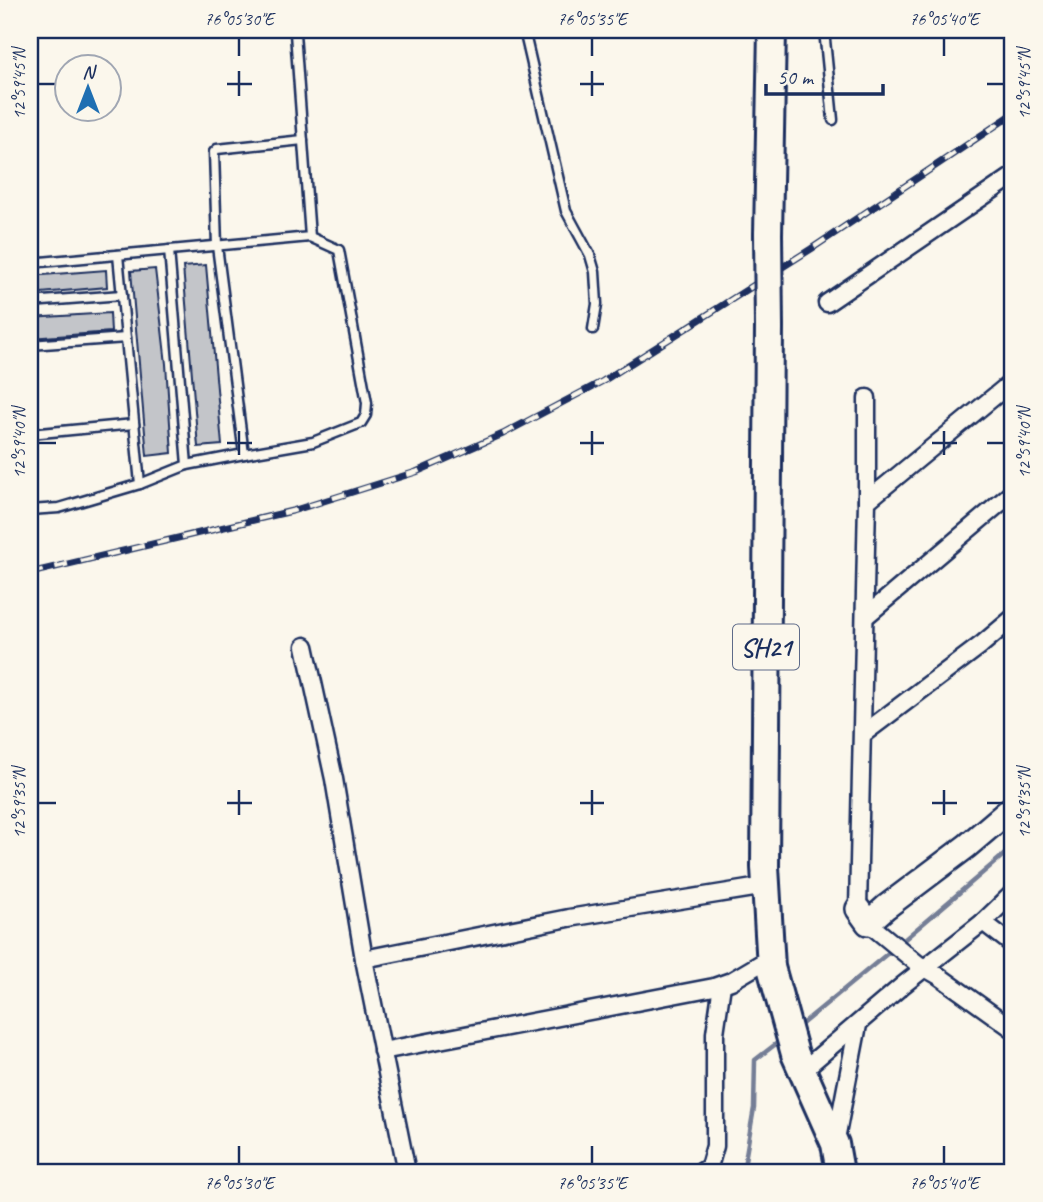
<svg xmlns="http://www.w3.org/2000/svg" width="1043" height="1202" font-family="Caveat,sans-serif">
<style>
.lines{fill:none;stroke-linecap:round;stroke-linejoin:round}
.stream{stroke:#747e96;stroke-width:4.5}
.building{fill:#c3c5c9;stroke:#1b2f5e;stroke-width:2}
.lane-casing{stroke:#1b2f5e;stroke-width:13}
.street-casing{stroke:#1b2f5e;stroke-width:21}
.secondary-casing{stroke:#1b2f5e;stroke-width:28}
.primary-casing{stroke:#1b2f5e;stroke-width:32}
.lane{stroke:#fbf7ec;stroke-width:8}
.street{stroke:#fbf7ec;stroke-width:16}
.secondary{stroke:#fbf7ec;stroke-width:23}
.primary{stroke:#fbf7ec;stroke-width:26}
.rail-casing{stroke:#1b2f5e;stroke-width:7}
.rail{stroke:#fbf7ec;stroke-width:4.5;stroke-dasharray:13;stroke-linecap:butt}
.primary-bridge-casing{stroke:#1b2f5e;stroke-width:32;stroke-linecap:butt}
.primary-bridge{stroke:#fbf7ec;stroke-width:26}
.ticks{fill:none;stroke:#1b2f5e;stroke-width:2.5}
.labels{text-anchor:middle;stroke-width:6;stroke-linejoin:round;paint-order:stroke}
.shield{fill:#fbf7ec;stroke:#5e6b89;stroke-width:2}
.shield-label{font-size:26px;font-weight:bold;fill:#1b2f5e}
.neatline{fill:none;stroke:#1b2f5e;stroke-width:2.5}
.ticks-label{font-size:18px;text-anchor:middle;fill:#1b2f5e}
</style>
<rect width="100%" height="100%" fill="#fbf7ec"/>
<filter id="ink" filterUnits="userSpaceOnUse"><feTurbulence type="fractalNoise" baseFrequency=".0143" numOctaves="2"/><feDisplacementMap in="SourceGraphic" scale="14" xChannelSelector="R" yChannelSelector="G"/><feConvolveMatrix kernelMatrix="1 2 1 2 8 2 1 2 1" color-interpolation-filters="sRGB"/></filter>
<g filter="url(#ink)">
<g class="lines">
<!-- stream -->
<g class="stream">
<path d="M899,944L1013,847"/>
<path d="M797,1028L893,949"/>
<path d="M743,1172L754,1108L755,1060L781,1040"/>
</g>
</g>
<!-- building -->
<g class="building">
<path d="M206,265L222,445L198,447L183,267Z"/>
<path d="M155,269L166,364L172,453L147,456L131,271Z"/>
<path d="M106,270L107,287L30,294V276Z"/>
<path d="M110,313L111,332L30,338V318Z"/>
</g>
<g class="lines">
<!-- lane casing -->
<g class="lane-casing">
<g id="lane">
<path d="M524,30L566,211L590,255L595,272L597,304L593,329"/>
<path d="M824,30L833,120"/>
<path d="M30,263L310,237L295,33L297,30"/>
<path d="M30,302L122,295"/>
<path d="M30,345L126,338"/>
<path d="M30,434L134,424"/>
<path d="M244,454L313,442L361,423L366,415L367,403L339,250L310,237"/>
<path d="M187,465L244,454L217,246L214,152L217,149L303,140"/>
<path d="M140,484L187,465L169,250"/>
<path d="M30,510L59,508L140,484L118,255"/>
</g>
</g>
<!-- street casing -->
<g class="street-casing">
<g id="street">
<path d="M827,303L1013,176"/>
<path d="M867,398V501"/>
<path d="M865,617L1013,492"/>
<path d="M305,646L334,779L364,959L407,1172"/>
<path d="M863,734L981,645L1013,618"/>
<path d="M858,909L867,501L1013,381"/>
<path d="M983,922L1013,945"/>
<path d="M868,923L918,964L939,976L1013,1029"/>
<path d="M364,959L569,918L766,886"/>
<path d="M382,1051L714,987L731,981L770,958"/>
<path d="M803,1070L903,985L983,922L1013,893"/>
<path d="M836,1139L858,1025"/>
<path d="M701,1172L709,1167L715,1146V1033L722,985"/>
</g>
</g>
<!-- secondary casing -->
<g class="secondary-casing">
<path id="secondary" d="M858,909L868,923L886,907L967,846L1013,807"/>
</g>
<!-- primary casing -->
<g class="primary-casing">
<g id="primary">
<path d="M768,234L772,30"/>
<path d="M769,327L765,867L771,967L795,1054L835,1144L840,1172"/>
</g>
</g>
<!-- lane -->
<use href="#lane" class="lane"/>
<!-- street -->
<use href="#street" class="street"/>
<!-- secondary -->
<use href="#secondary" class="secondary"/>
<!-- primary -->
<use href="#primary" class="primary"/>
<!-- rail casing -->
<g class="rail-casing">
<path id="rail" d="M30,573L292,511L416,472L503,434L603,381L811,249L1013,114"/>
</g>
<!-- rail -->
<use href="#rail" class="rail"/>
<!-- primary-bridge casing -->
<g class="primary-bridge-casing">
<path id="primary-bridge" d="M768,234L769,327"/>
</g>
<!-- primary-bridge -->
<use href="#primary-bridge" class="primary-bridge"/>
</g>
</g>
<!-- ticks -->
<path class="ticks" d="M239,38V56M592,38V56M944,38V56M239,71V96M592,71V96M38,84H56M227,84H252M580,84H604M987,84H1004M239,431V455M592,431V455M944,431V455M38,443H56M227,443H252M580,443H604M932,443H957M987,443H1004M239,790V815M592,790V815M944,790V815M38,803H56M227,803H252M580,803H604M932,803H957M987,803H1004M239,1146V1164M592,1146V1164M944,1146V1164"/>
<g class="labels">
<!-- shield labels -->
<rect class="shield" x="733" y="624.5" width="66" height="45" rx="5"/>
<g class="shield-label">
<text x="766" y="656">SH21</text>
</g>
</g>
<!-- margin -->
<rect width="1043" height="1202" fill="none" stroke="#fbf7ec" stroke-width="77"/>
<!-- north arrow -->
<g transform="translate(88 88)"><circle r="33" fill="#fbf7ec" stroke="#a1a7b3" stroke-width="2"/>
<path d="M0-5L12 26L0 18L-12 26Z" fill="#1f6fb2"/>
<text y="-10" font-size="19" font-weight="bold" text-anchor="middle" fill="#1b2f5e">N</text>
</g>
<!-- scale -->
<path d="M766 84v10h117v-10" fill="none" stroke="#1b2f5e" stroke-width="3.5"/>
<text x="777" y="84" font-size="21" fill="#1b2f5e" stroke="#fbf7ec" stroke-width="5" paint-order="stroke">50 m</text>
<rect x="38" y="38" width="966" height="1126" class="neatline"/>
<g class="ticks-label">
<text x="239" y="25">76°05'30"E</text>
<text x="592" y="25">76°05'35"E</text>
<text x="944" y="25">76°05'40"E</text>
<text transform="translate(19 84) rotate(-90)" y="6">12°59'45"N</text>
<text transform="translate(1024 84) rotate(-90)" y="6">12°59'45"N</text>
<text transform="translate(19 443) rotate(-90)" y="6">12°59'40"N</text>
<text transform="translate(1024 443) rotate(-90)" y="6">12°59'40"N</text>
<text transform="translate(19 803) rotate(-90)" y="6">12°59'35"N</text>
<text transform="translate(1024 803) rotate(-90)" y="6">12°59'35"N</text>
<text x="239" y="1189">76°05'30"E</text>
<text x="592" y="1189">76°05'35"E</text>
<text x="944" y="1189">76°05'40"E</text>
</g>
</svg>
